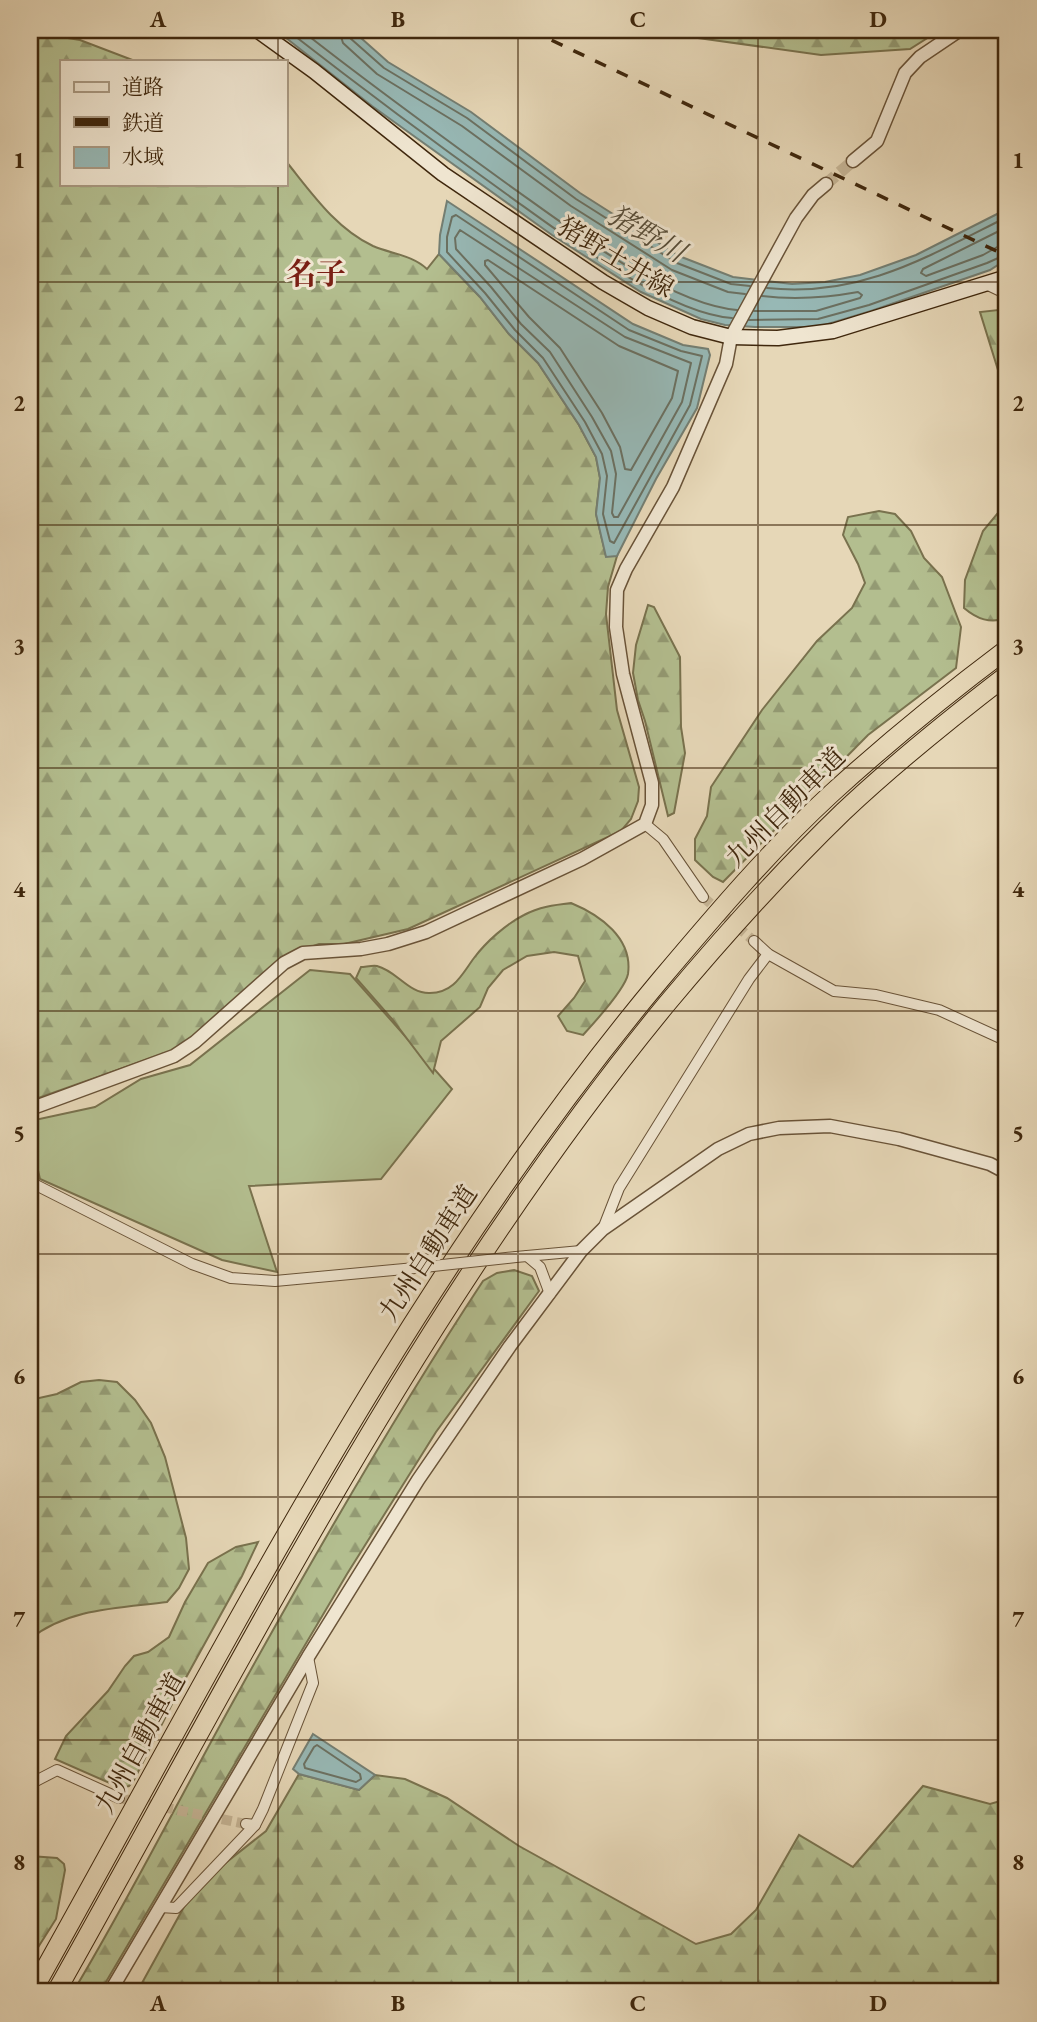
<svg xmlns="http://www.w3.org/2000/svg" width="1037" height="2022" font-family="'EB Garamond','Noto Serif JP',serif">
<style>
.grass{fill:#b3be8f;stroke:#79724e;stroke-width:2}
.forest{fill:url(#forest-firs);stroke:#79724e;stroke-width:2}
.water{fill:#97b8b5;stroke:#747e72;stroke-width:2}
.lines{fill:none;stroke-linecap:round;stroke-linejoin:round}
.shore{stroke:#6b7061;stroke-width:2}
.minor-tunnel{stroke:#c5b495;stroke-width:10;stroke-dasharray:10 5;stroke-linecap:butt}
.tertiary-tunnel{stroke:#c5b495;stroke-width:12;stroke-dasharray:12 6;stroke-linecap:butt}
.minor-casing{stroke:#695338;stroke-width:12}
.tertiary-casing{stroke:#695338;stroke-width:15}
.secondary-casing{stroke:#3f270d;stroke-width:17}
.motorway-casing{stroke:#3f270d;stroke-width:20}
.minor{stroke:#efe5d0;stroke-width:10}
.tertiary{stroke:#efe5d0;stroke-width:12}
.secondary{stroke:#efe5d0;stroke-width:14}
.motorway{stroke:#e6d7b7;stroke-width:18}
.rail{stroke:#3f270d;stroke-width:3.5;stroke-dasharray:12 12;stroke-linecap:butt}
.minor-bridge-casing{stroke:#695338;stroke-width:12;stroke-linecap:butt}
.minor-bridge{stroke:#efe5d0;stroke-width:10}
.grid{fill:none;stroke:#3f270d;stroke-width:2;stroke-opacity:0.55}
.labels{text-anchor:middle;stroke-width:6;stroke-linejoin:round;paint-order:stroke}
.street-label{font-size:26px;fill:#3f270d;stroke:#efe5d0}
.water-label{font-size:28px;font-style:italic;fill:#554b37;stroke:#efe5d0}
.quarter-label{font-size:30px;font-weight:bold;fill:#7a1f14;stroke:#efe5d0}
.neatline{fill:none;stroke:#3f270d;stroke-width:2.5}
.grid-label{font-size:23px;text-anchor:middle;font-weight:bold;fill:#3f270d}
</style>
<defs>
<pattern id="forest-firs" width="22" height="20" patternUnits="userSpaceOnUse" patternTransform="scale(1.75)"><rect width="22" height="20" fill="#b3be8f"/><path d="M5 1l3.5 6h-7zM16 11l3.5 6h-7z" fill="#939a73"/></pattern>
</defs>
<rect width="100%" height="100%" fill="#e6d7b7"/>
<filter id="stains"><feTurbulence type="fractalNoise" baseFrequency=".00286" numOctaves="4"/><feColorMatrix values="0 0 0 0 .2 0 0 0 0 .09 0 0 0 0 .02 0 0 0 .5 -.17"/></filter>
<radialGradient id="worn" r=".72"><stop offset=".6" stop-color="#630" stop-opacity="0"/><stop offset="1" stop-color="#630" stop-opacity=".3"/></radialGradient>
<!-- grass -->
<path class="grass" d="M310,970L350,974L452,1089L381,1179L249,1186L277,1272L222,1260L40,1179L30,1136V1121L95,1107L141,1079L190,1065Z"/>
<!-- forest -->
<g class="forest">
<path d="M661,30H940L910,49L821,55L698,38Z"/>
<path d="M30,32L80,40L135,61H61V184H285V160C311,192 335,228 373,246C392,254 412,255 427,269L439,254L480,297L509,334L538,363L579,425L596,457L600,478L596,514L606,556H617L608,587L606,614L617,710L639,787L638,801L631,819L621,831L408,929L344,944H319L305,949L188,1045L30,1101Z"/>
<path d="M1007,309V399L980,312Z"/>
<path d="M1007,502V618C990,624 977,619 964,608L965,580L983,531Z"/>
<path d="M879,511L895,514L911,531L924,558L942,577L961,627L956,668L868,735L723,882L713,877L695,860V839L707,816L711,787L762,710L817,641L852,608L865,583L858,564L843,535L848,517Z"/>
<path d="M648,605L654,607L680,657L681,727L685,753L674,813L668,816L645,721L638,700L633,673L636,645Z"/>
<path d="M571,903C600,915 633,938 628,974C625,989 594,1023 583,1035L567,1031L558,1016L574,998L585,981L578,956L554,952L527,956L503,970L488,988L480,1007L441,1041L433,1073L392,1019L356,978L361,967C365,967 373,965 377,966C397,971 409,994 430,993C454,993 462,974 474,958C486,942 506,924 524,915C539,907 554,905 571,903Z"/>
<path d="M514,1270L532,1276L539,1291L436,1432L347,1574L100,1992H73C132,1894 183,1791 239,1691C316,1552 396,1413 483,1281L497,1273Z"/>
<path d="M99,1380L117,1382L135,1400L151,1423L165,1457L186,1538L189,1569L179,1588L167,1602C120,1608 68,1608 30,1639V1400L57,1394L81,1382Z"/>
<path d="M258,1542L242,1576L178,1692L134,1780L129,1786L121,1788L55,1759L66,1736L108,1691L125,1666L134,1656L148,1652L169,1637L185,1602L208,1563L236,1547Z"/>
<path d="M299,1774L359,1790L375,1775L405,1779L447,1798L519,1846L696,1944L731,1934L756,1910L799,1835L853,1867L923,1786L990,1804L1007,1799V1992H137L195,1887L266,1831Z"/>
<path d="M30,1856L57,1858L64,1864L65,1870L56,1919L30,1960Z"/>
</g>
<!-- water -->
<g class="water">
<path d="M276,30H352L388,62L471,112L580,193L679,256L733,277L792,284L825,282L860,275L916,255L1007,209V259L990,270L871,311L818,327H755L725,325L701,319L641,292L552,235L372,106Z"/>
<path d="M447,201L633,324L683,345L708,349L710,355L697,408L656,479L617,556L606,557L596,514L600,478L596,457L579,425L538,363L509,334L480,297L439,254L440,235Z"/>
<path d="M313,1734L375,1775L359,1790L299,1774L293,1769Z"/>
</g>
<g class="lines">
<!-- shore -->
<g class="shore">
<path d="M287,30C359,86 431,140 505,193C561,233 665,313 732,318"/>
<path d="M301,30C368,83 437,133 506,183C564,224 666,304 737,310"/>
<path d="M339,30L343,43L377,74L462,126L571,206L672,270L728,292L745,294"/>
<path d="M348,30L350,38L384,68L467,118L576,199L677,263L731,284L750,286"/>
<path d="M456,215L629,330L681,351L702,356L690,405L614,543L610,541L603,514L607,476L602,454L585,422L543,358L515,330L485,293L447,252V237L452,217Z"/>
<path d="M1007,227L923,269L921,273L926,276L983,255L999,246L1007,245"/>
<path d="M460,230L625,337L691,363L682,402L618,517H614L612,513L616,474L611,451L592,417L550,352L521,324L491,287L456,249L455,238Z"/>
<path d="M488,260L619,346L678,371L672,398L631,470L625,469L620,447L602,413L560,348L529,317L485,265V261Z"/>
<path d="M767,288C860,298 927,257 1007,217"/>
<path d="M754,311H816L860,298L862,295L858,292C825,298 796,300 762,296"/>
<path d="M749,320L818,319L869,305L987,263L1007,254"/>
<path d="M317,1745L360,1774L361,1779L356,1782L305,1768L304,1764L314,1747Z"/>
</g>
<!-- minor-tunnel -->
<g class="minor-tunnel">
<path d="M703,897L754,941"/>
<path d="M119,1798L246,1824"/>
</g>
<!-- tertiary-tunnel -->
<path class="tertiary-tunnel" d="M826,184L853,161"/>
<!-- minor casing -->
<g class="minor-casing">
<g id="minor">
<path d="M986,284L1007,294"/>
<path d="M645,824L663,839L703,897"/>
<path d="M754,941L768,954L834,991L876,995L939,1010L1007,1041"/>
<path d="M30,1182L192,1264L231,1278L275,1281L415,1268"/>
<path d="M603,1229L619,1188L749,979L768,954"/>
<path d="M527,1256L540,1267L550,1294"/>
<path d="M516,1257L581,1251"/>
<path d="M30,1784L57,1770L119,1798"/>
<path d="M246,1824L255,1825L263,1809L313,1683L308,1657"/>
<path d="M160,1907L176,1908L255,1825"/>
</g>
</g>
<!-- tertiary casing -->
<g class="tertiary-casing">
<g id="tertiary">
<path d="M853,161L877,141L905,73L920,57L960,30"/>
<path d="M30,1109L174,1056L195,1042L284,963L303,953L361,949L388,944L426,932L582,859L645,824L652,805V783L623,674L616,627L617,590L626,569L673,487L726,364L731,337L796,218L813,195L826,184"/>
<path d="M110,1992L308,1657L418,1480L510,1346L581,1251L603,1229L718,1149L749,1134L779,1128L830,1126L899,1139L990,1164L1007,1173"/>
</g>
</g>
<!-- secondary casing -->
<g class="secondary-casing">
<path id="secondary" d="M257,30L314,71L443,174L603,282L648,308L692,327L731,337L778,338L833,331L1007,277"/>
</g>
<!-- motorway casing -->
<g class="motorway-casing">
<g id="motorway">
<path d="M32,1992C227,1645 404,1286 661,979C715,915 770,850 832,793C888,742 947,694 1007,649"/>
<path d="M56,1992C246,1655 418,1307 665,1006C721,939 780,873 843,812C895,763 951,718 1007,675"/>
</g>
</g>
<!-- minor -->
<use href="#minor" class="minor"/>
<!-- tertiary -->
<use href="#tertiary" class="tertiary"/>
<!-- secondary -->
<use href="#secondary" class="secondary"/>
<!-- motorway -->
<use href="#motorway" class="motorway"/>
<!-- rail -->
<path class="rail" d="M530,30L1007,256"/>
<!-- minor-bridge casing -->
<g class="minor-bridge-casing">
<path id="minor-bridge" d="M415,1268L516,1257"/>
</g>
<!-- minor-bridge -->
<use href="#minor-bridge" class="minor-bridge"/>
</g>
<!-- grid -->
<path class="grid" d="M278,30V61M518,30V1992M758,30V1992M278,184V1992M30,282H1007M30,525H1007M30,768H1007M30,1011H1007M30,1254H1007M30,1497H1007M30,1740H1007"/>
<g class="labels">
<!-- street labels -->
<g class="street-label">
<text transform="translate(616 257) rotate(31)" y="9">猪野土井線</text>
<text transform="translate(785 807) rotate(-45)" y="9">九州自動車道</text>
<text transform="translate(428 1253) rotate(-57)" y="9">九州自動車道</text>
<text transform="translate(140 1743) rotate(-61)" y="9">九州自動車道</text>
</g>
<!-- water labels -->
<g class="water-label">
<text transform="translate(647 233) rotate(30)" y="10">猪野川</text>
</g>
<!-- quarter labels -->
<g class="quarter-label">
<text x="316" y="284">名子</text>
</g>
</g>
<!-- margin -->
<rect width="1037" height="2022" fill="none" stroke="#e6d7b7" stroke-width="77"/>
<!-- legend -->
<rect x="60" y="60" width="228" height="126" fill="#efe5d0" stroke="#a99982" stroke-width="2"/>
<rect x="74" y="82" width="35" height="10" fill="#efe5d0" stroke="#a99982" stroke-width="2"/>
<text x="122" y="94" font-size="21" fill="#3f270d">道路</text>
<rect x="74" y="117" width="35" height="10" fill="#3f270d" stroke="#a99982" stroke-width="2"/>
<text x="122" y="130" font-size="21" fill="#3f270d">鉄道</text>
<rect x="74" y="147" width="35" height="21" fill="#97b8b5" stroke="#a99982" stroke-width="2"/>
<text x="122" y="164" font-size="21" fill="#3f270d">水域</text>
<rect x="38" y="38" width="960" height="1945" class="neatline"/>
<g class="grid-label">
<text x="158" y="27">A</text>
<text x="398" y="27">B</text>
<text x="638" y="27">C</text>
<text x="878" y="27">D</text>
<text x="19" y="168">1</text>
<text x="1018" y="168">1</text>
<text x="19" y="411">2</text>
<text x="1018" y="411">2</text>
<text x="19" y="654">3</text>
<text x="1018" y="654">3</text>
<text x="19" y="897">4</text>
<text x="1018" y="897">4</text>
<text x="19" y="1141">5</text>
<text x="1018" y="1141">5</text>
<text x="19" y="1384">6</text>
<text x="1018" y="1384">6</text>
<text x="19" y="1627">7</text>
<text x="1018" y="1627">7</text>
<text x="19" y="1870">8</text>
<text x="1018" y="1870">8</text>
<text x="158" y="2011">A</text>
<text x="398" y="2011">B</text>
<text x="638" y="2011">C</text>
<text x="878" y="2011">D</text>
</g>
<rect width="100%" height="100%" filter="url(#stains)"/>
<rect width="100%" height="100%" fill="url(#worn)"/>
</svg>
